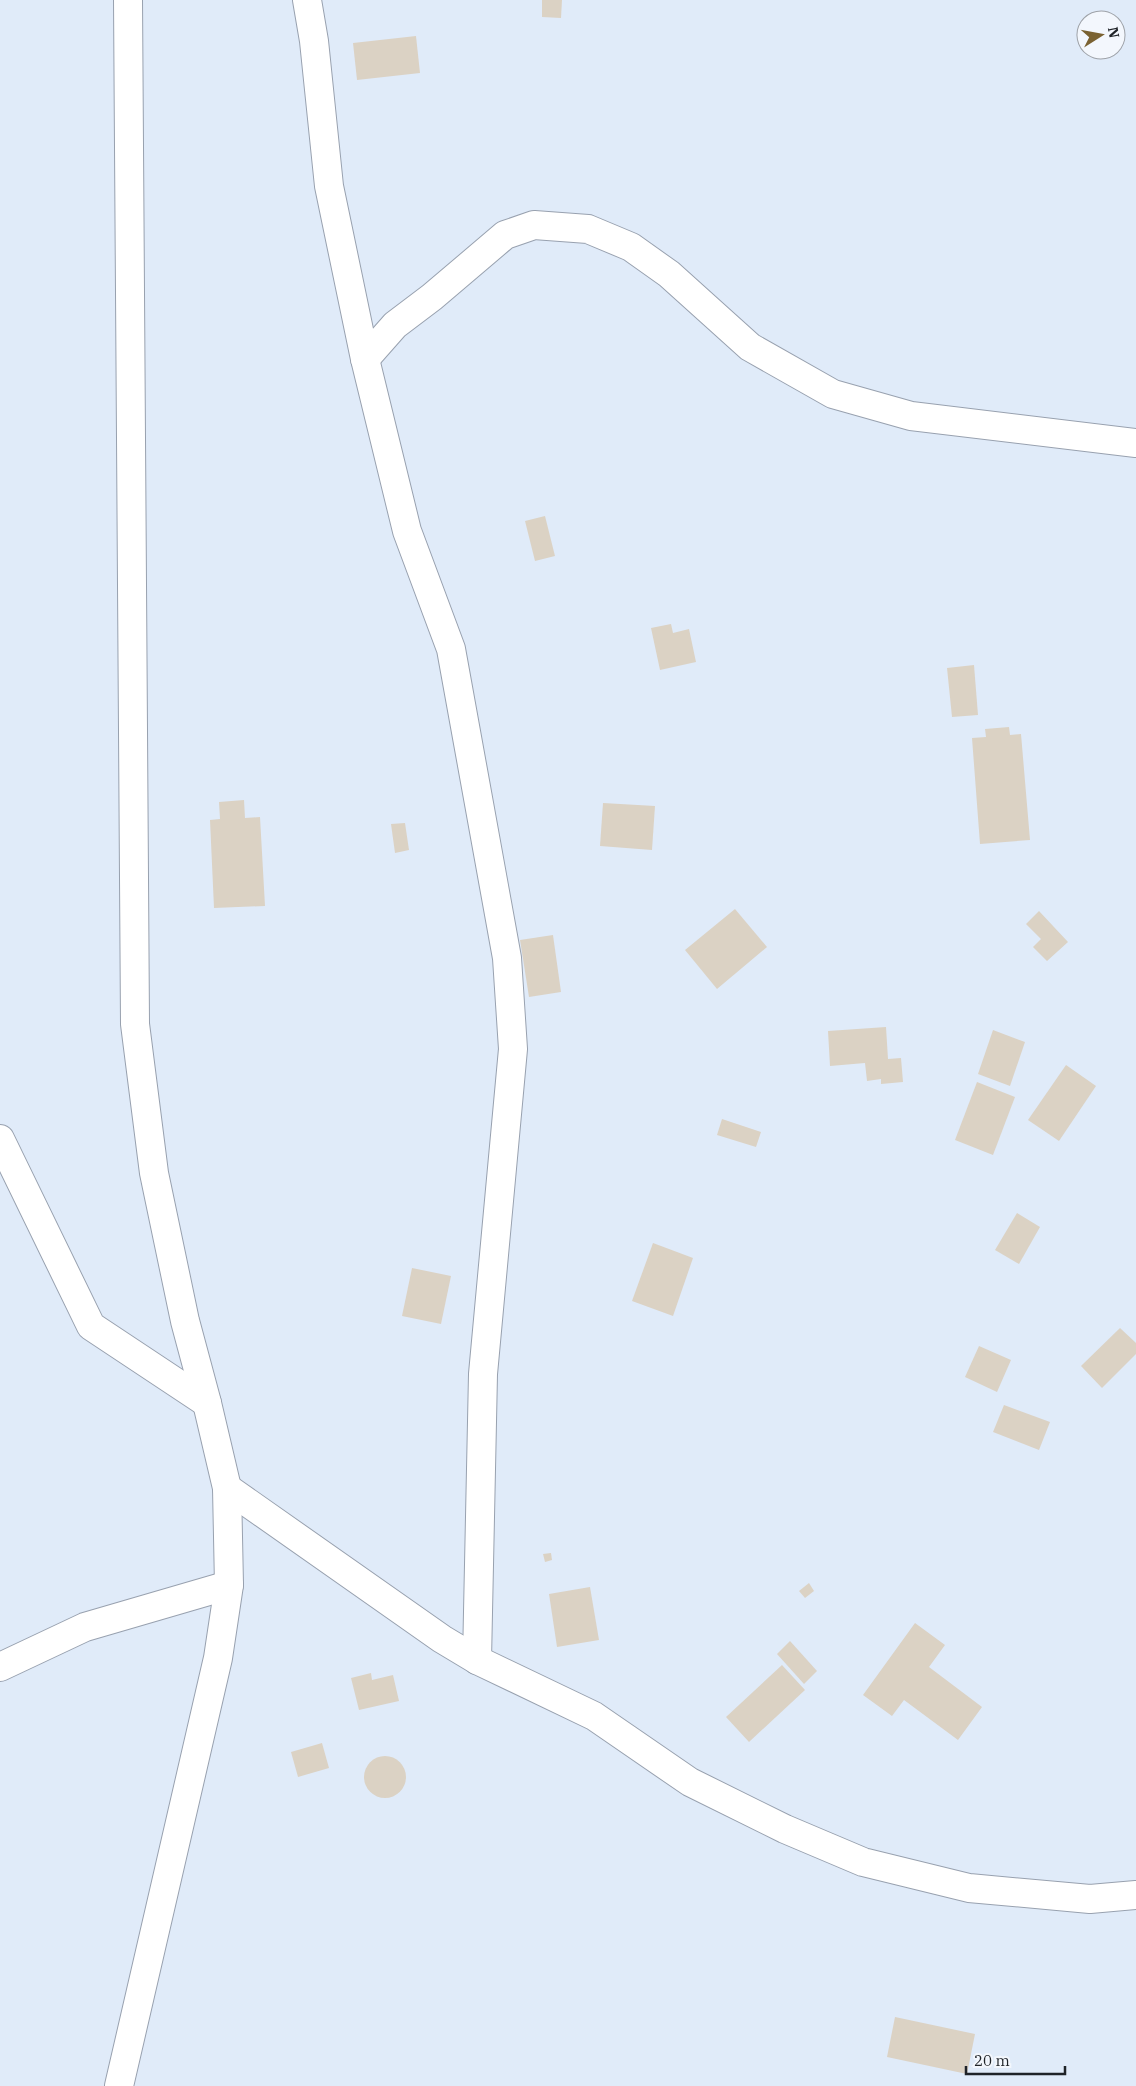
<svg xmlns="http://www.w3.org/2000/svg" width="1136" height="2086" font-family="'IBM Plex Serif',serif">
<style>
.building{fill:#dbd2c4}
.lines{fill:none;stroke-linecap:round;stroke-linejoin:round}
.minor-casing{stroke:#98a1af;stroke-width:30}
.minor{stroke:#fff;stroke-width:28}
</style>
<rect width="100%" height="100%" fill="#e0ebf9"/>
<!-- building -->
<g class="building">
<path d="M542,0H562L561,18L542,17Z"/>
<path d="M416,36L420,73L357,80L353,43Z"/>
<path d="M545,516L555,556L535,561L525,521Z"/>
<path d="M671,624L673,633L689,629L696,662L660,670L651,628Z"/>
<path d="M974,665L978,715L952,717L947,668Z"/>
<path d="M1009,727L1010,735L1021,734L1030,840L980,844L972,738L986,737L985,729Z"/>
<path d="M244,800L245,818L260,817L265,906L214,908L210,820L220,819L219,802Z"/>
<path d="M603,803L655,806L652,850L600,846Z"/>
<path d="M405,823L409,850L395,853L391,824Z"/>
<path d="M735,909L767,947L717,989L685,950Z"/>
<path d="M1039,911L1068,942L1047,961L1033,947L1041,939L1026,924Z"/>
<path d="M553,935L561,992L529,997L520,940Z"/>
<path d="M886,1027L888,1059L901,1058L903,1082L881,1084V1079L867,1081L865,1063L830,1066L828,1031Z"/>
<path d="M993,1030L1025,1042L1010,1086L978,1074Z"/>
<path d="M1066,1065L1096,1086L1059,1141L1028,1120Z"/>
<path d="M977,1082L1015,1097L993,1155L955,1140Z"/>
<path d="M722,1119L761,1132L756,1147L717,1135Z"/>
<path d="M1017,1213L1040,1227L1019,1264L995,1250Z"/>
<path d="M653,1243L693,1258L673,1316L632,1301Z"/>
<path d="M412,1268L451,1276L441,1324L402,1316Z"/>
<path d="M1120,1328L1136,1343V1354L1102,1388L1081,1366Z"/>
<path d="M979,1346L1011,1360L997,1392L965,1377Z"/>
<path d="M1004,1405L1050,1422L1039,1450L993,1432Z"/>
<path d="M551,1553L552,1560L545,1562L543,1554Z"/>
<path d="M809,1583L814,1591L805,1598L799,1591Z"/>
<path d="M590,1587L599,1640L557,1647L549,1594Z"/>
<path d="M915,1623L945,1645L929,1667L982,1707L958,1740L904,1700L892,1716L863,1695Z"/>
<path d="M790,1641L817,1671L804,1684L777,1654Z"/>
<path d="M782,1665L805,1690L749,1742L726,1717Z"/>
<path d="M371,1673L372,1680L393,1675L399,1701L359,1710L351,1678Z"/>
<path d="M322,1743L329,1768L298,1777L291,1752Z"/>
<circle cx="385" cy="1777" r="21"/>
<path d="M895,2017L975,2034L967,2074L887,2057Z"/>
</g>
<g class="lines">
<!-- minor casing -->
<g class="minor-casing">
<g id="minor">
<path d="M307,0L314,41L329,186L365,359L407,531L451,649L507,958L513,1049L483,1374L477,1660"/>
<path d="M365,359L395,325L432,297L505,235L534,225L588,229L631,247L669,274L750,347L833,394L911,416L1136,443"/>
<path d="M0,1139L91,1326L207,1403"/>
<path d="M227,1488L442,1639L477,1660L594,1716L690,1782L785,1829L863,1862L969,1888L1090,1899L1136,1895"/>
<path d="M0,1667L85,1627L229,1585"/>
<path d="M119,2086L218,1658L229,1585L227,1488L207,1403L185,1321L154,1173L135,1024L128,0"/>
</g>
</g>
<!-- minor -->
<use href="#minor" class="minor"/>
</g>
<!-- north arrow -->
<g transform="translate(1101 35) rotate(79)"><circle r="24" fill="#f3f7fd" stroke="#9ea2a8"/>
<path d="M0-4L9 19L0 12L-9 19Z" fill="#7a6232"/>
<text y="-8" font-size="14" font-weight="bold" text-anchor="middle" fill="#1f2328">N</text>
</g>
<!-- scale -->
<path d="M966 2066v8h99v-8" fill="none" stroke="#1f2328" stroke-width="2.5"/>
<text x="974" y="2066" font-size="15" fill="#1f2328" stroke="#f3f7fd" stroke-width="4" paint-order="stroke">20 m</text>
</svg>
